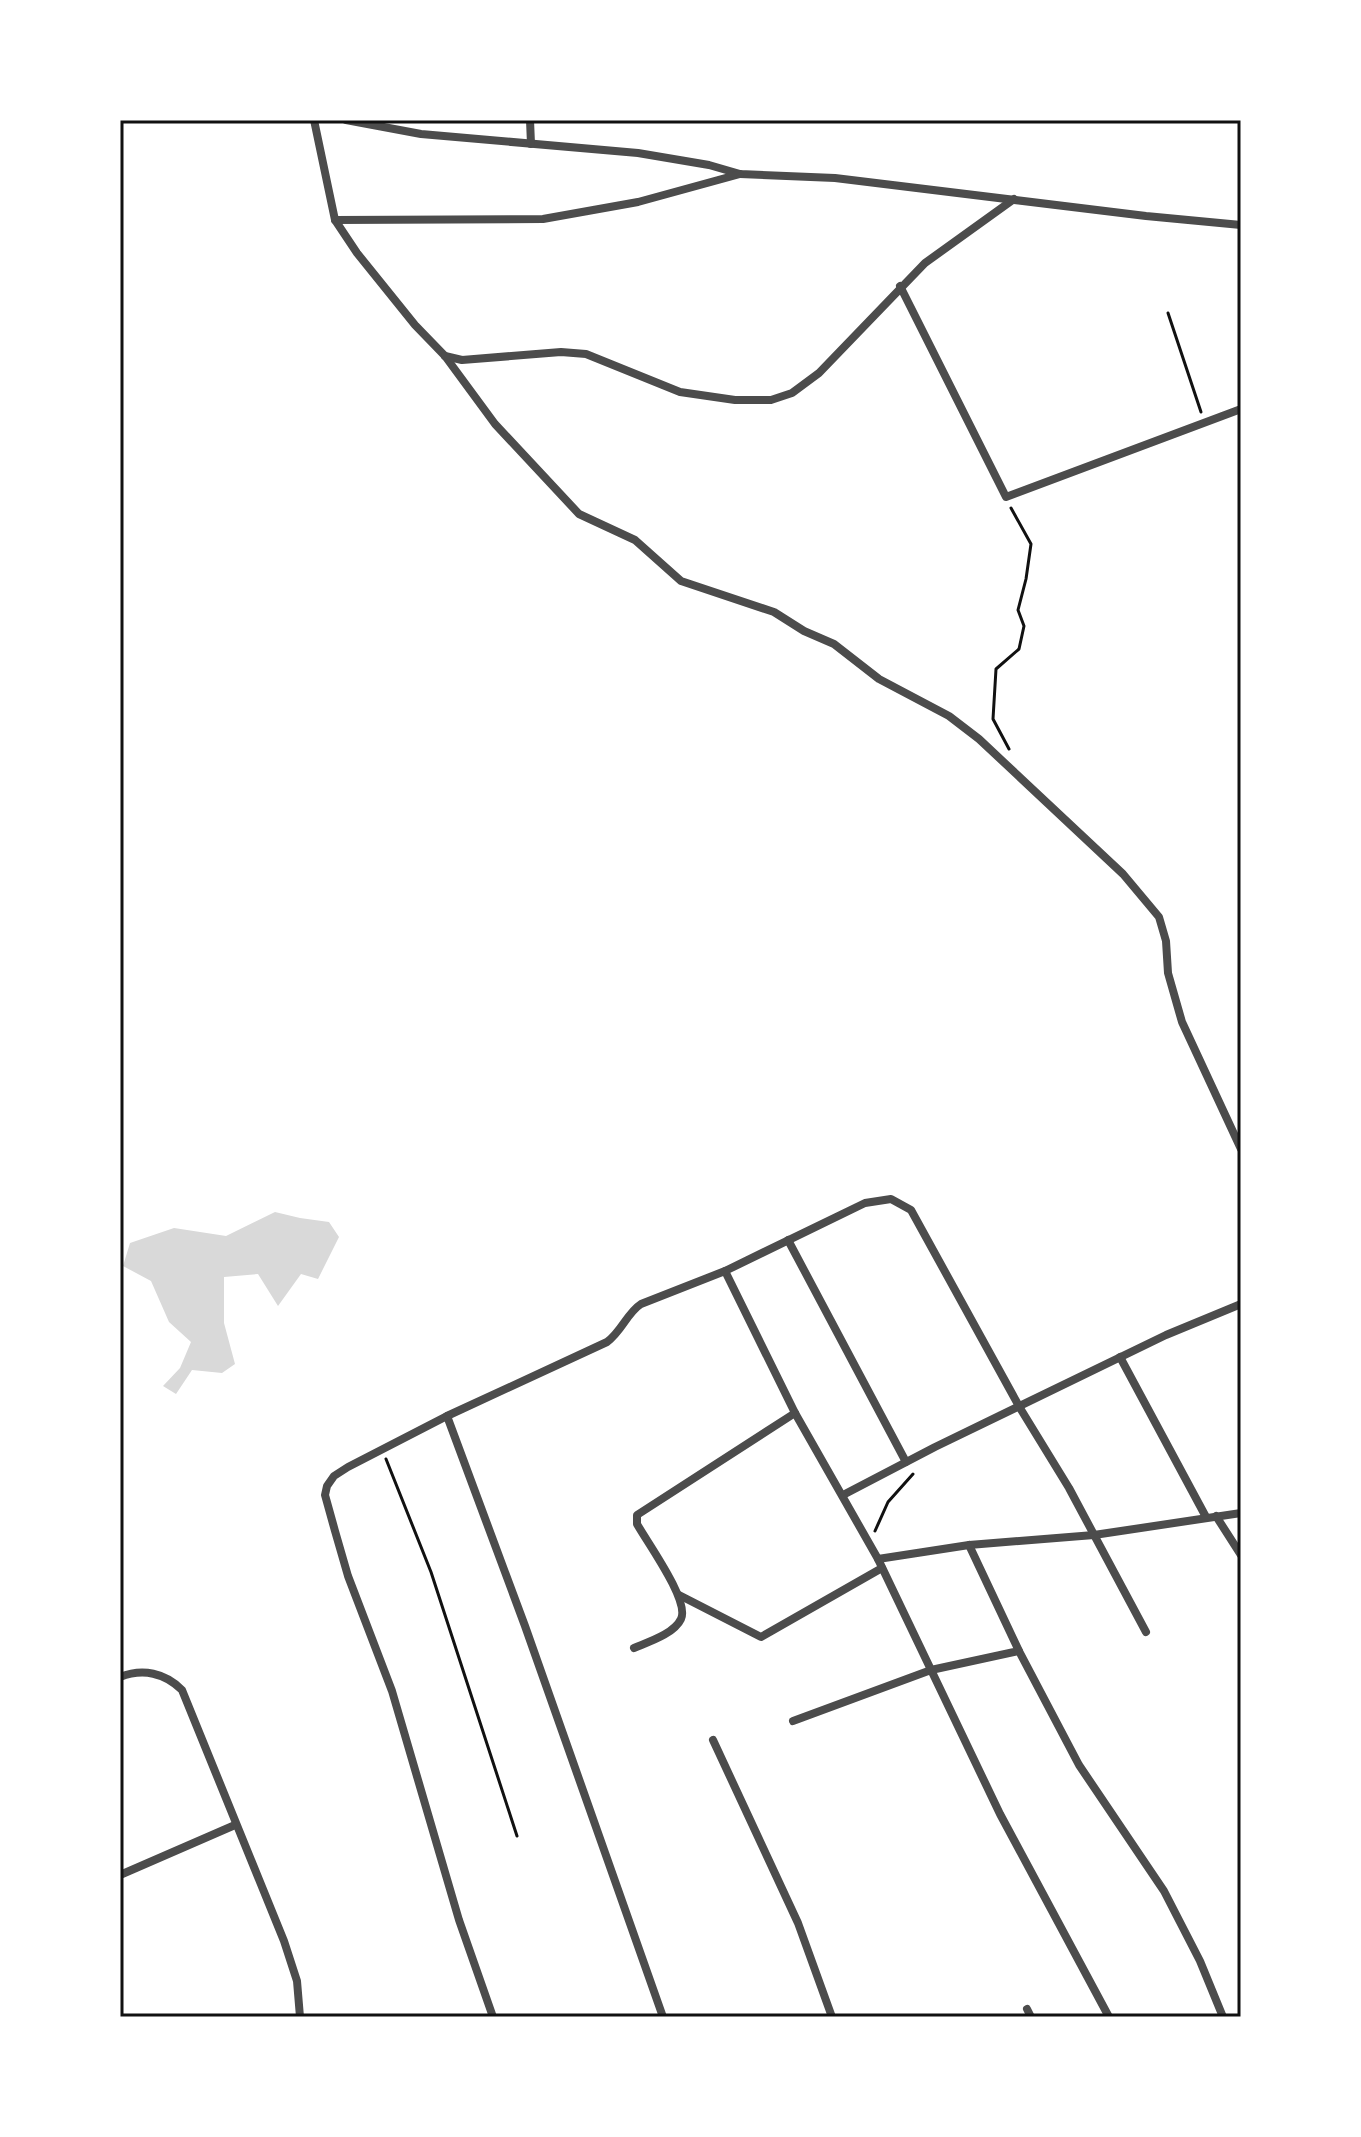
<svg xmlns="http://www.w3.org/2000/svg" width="1361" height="2137" font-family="Poppins,sans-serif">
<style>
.water{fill:#d9d9d9}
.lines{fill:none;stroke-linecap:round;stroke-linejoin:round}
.path{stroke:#111;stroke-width:3}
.minor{stroke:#4c4c4c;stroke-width:8}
.neatline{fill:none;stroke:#111;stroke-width:3}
</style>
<rect width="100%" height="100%" fill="#fff"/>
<!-- water -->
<path class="water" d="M275,1212L300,1218L329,1222L339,1237L318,1279L301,1274L278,1306L258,1274L224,1277V1323L235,1364L222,1373L192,1370L176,1394L163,1386L180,1368L191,1342L169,1322L151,1281L123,1266L130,1243L174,1228L226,1236Z"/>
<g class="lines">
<!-- path -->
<g class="path">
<path d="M1168,313L1201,412"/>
<path d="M1009,749L993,719L996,669L1019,649L1024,626L1018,610L1026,579L1031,544L1011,508"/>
<path d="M386,1459L431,1572L517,1836"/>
<path d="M875,1531L888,1502L913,1474"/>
</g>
<!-- minor -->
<g class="minor">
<path d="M314,120L335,220L357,253L415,325L445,356L495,424L579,514L635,540L681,581L774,612L804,631L834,644L879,679L949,716L979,739L1123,874L1159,917L1166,941L1168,973L1182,1022L1241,1149"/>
<path d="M346,120L421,134L638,153L709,165L740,174L835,178L1146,216L1241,225"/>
<path d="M530,120L531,144"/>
<path d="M335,220L543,219L638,202L740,174"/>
<path d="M900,286L1006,497L1241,409"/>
<path d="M445,356L462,360L561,352L586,354L680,392L735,400H771L792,393L819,373L925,263L1014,199"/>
<path d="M788,1240L906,1462"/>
<path d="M725,1271L795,1413L878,1559L1000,1814L1109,2017"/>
<path d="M1120,1357L1206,1517"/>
<path d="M447,1416L525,1626L663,2017"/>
<path d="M843,1495L935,1447L1166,1335L1241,1304"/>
<path d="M1216,1516L1241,1555"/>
<path d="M878,1559L969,1545L1094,1535L1241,1513"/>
<path d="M679,1595L761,1637L882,1568"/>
<path d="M634,1648C648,1642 674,1634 681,1619C690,1601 647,1542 637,1524V1515L795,1413"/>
<path d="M1019,1651L1079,1765L1164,1891L1200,1961L1223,2017"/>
<path d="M120,1677C143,1668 165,1673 182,1690L284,1941L297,1981L300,2017"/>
<path d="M793,1721L931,1670L1019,1651L969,1545"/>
<path d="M713,1740L798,1923L832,2017"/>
<path d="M120,1875L235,1825"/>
<path d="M1027,2009L1031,2017"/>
<path d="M493,2017L459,1920L392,1691L348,1576L335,1531L325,1495L327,1486L334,1476L348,1467L447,1416L607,1342C622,1331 627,1313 641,1304L725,1271L865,1203L891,1199L911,1210L1020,1408L1069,1488L1146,1632"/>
</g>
</g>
<!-- border -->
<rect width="1361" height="2137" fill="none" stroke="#ffffff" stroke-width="244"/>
<rect x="122" y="122" width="1117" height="1893" class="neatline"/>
</svg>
